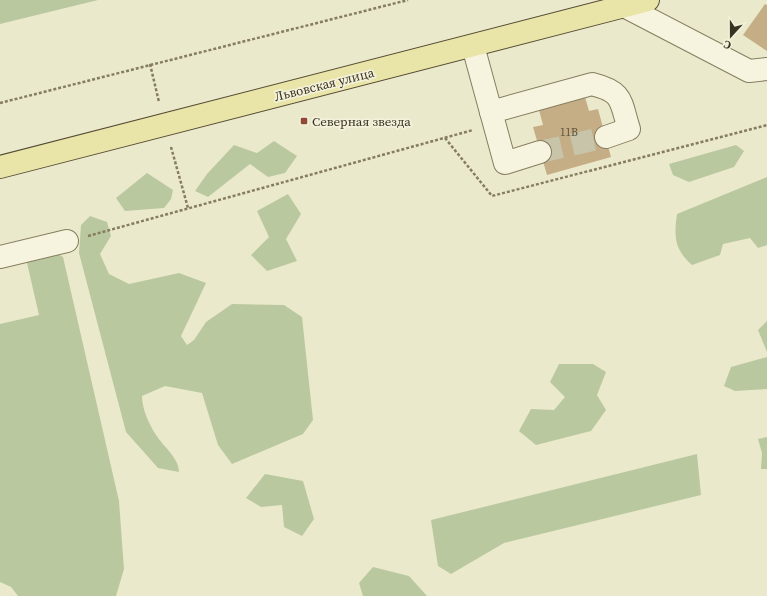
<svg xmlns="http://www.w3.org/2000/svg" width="767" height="596" font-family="'Source Serif 4',serif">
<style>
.green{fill:#bac89f}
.building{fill:#c5ae85}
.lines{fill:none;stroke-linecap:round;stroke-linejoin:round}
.minor-tunnel{stroke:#c7c4a9;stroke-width:22;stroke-dasharray:22 11;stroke-linecap:butt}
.minor-casing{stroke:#867d61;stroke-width:24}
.major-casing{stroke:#554b34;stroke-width:24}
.path{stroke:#867d61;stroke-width:2.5;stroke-dasharray:3 2;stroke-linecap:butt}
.minor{stroke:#f6f4de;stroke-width:22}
.major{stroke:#e9e4a7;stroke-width:22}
.poi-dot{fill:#904a36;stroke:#f3f1da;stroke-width:1.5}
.labels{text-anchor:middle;stroke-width:3.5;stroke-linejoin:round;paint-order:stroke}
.number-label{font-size:11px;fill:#5b513b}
.street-label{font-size:13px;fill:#383222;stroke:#f3f1da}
.poi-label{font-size:13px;fill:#383222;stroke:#f3f1da;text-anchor:start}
</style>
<rect width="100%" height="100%" fill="#ebe9cb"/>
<!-- green -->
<g class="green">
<path d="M0,0H98L0,24Z"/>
<path d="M274,141L297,156L285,173L268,177L250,164L208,197L195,191L207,174L234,145L257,153Z"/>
<path d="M736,145L744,151L734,167L689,182L673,175L669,164Z"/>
<path d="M147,173L173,190L171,199L164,208L125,211L116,198Z"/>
<path d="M767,177V245L758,248L750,238L723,244L720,255L692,265C674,249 674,237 677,214Z"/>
<path d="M288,194L301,214L286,239L297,261L267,271L251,255L269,237L257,211Z"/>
<path d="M90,216L107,222L111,236L100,254L109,274L129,284L179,273L206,283L181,336L187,345L194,340L206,322L232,304L284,305L302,317L313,420L303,434L232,464L218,445L202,393L165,386L142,396C142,409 149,424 156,435C163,446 179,458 179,472L158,468L126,432L79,253L81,225Z"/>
<path d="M48,248L63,257L119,501L124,569L116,596H18L11,587L0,582V324L39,315L27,263L31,253Z"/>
<path d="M767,321V352L758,330Z"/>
<path d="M767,357V389L735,391L724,386L731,367Z"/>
<path d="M559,364H593L606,372L597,395L606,410L591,431L536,445L519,431L531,409L554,410L565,397L550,382Z"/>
<path d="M767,437V469H761L762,453L758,439Z"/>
<path d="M697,454L701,495L504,543L451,574L438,566L431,520Z"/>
<path d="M265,474L303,481L314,519L302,536L284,527L282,505L261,507L246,498Z"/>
<path d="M373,567L409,576L427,596H363L359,583Z"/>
</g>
<!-- building -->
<g class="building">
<path d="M765,4L767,5V51L743,35Z"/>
<path d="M585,97L589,111L598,109L611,157L547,175L533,127L543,125L539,110Z"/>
</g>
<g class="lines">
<!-- minor-tunnel -->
<path class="minor-tunnel" d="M540,152L606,137"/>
<!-- minor casing -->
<g class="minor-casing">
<g id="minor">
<path d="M624,6L749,71L767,69"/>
<path d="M473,46L505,163L540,152"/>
<path d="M491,112L592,84C624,92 620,101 629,129L606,137"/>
<path d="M0,257L67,241"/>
</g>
</g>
<!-- major casing -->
<g class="major-casing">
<path id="major" d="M0,167L648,0"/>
</g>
<!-- path -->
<g class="path">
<path d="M150,64L159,102"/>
<path d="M0,103L408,0"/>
<path d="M445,138L492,196L767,125"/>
<path d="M171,147L188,208"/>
<path d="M88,236L473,130"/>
</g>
<!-- minor -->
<use href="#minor" class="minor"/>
<!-- major -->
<use href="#major" class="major"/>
</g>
<!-- markers -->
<rect class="poi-dot" x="300" y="117" width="8" height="8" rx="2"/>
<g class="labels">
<!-- number labels -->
<g class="number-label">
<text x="569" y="136">11В</text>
</g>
<!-- street labels -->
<g class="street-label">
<text transform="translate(324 84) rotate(-14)" y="5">Львовская улица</text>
</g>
<!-- poi labels -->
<g class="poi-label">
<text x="312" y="126">Северная звезда</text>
</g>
</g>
<!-- north arrow -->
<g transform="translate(731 36) rotate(201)" stroke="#f3f1da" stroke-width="3" paint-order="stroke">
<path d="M0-3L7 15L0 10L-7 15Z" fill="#383222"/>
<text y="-6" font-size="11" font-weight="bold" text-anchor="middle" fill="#383222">С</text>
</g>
</svg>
